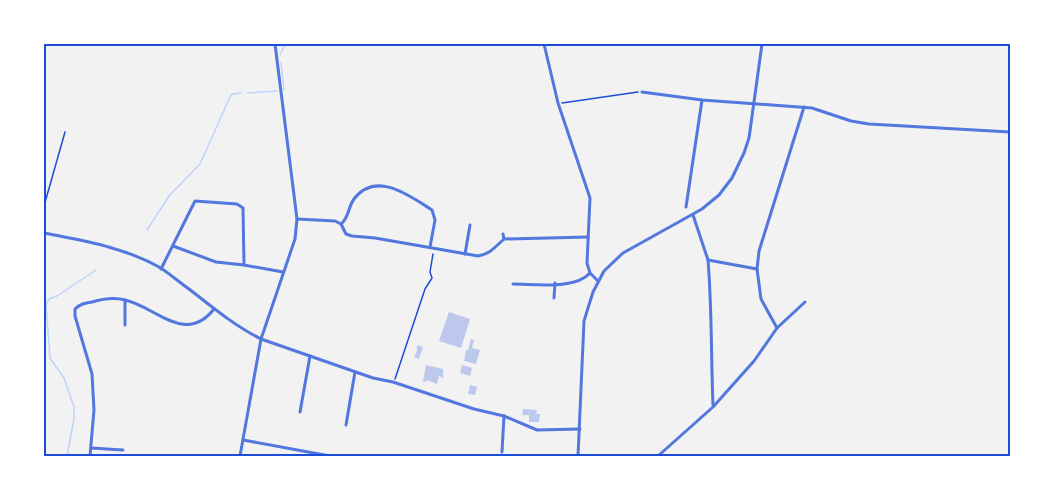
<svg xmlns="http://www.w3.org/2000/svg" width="1054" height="500" font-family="'Source Sans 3',sans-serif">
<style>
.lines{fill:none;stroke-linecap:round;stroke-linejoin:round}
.stream{stroke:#bfd3fe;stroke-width:1.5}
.building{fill:#bdc9ec}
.path{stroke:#1d4ed8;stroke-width:1.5}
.minor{stroke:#5277de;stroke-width:3}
.tertiary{stroke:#5277de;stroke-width:3}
.neatline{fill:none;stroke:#1d4ed8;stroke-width:2}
</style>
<rect width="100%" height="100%" fill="#f2f2f2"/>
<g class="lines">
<!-- stream -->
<g class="stream">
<path d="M280,55L285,44"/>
<path d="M281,63L284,90"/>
<path d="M248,93L277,91"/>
<path d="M147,230L169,196L200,164L230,97L232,94L241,93"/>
<path d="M67,456L74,419V407L64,378L50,358L46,304L49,299L57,296L96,270"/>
</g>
</g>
<!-- building -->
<g class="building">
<path d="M449,312L470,319L461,348L439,341Z"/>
<path d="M471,339L474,340L472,348L480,350L476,364L464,361L466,350H468Z"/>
<path d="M418,345L423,347L419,359L414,357L418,349H416Z"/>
<path d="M426,365L443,369V378L439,376L437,384L427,380V382L423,381Z"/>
<path d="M462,365L472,368L470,376L460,373Z"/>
<path d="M470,385L477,387L475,395L468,394Z"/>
<path d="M523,409L537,410L536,414H540L539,422H529V415H522Z"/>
</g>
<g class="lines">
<!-- path -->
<g class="path">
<path d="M562,103L638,92"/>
<path d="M44,206L65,132"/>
<path d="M395,379L425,289L432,278L430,272L433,254"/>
</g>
<!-- minor -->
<g class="minor">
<path d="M544,44L558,103L590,198L587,263L590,273L598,281"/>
<path d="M642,92L702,100L812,108L851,121L869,124L1010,132"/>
<path d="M686,207L702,100"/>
<path d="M693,215L708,260L757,269"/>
<path d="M297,219L335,221L341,224L346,234L352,236L375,238L478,256C490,254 495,247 504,239L503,234"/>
<path d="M341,224C349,218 348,207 354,199C376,170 410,196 432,210L435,220L430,247"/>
<path d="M44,233C84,241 123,247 159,267C169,273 179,282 189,289C212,307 235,326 261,339L373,378L393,382L474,409L504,416L537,430L580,429"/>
<path d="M504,239L588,237"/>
<path d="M173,246L216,262L244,265"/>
<path d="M465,254L470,225"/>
<path d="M708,260C712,308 711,357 713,405"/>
<path d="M161,269L195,201L237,204L243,208L244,265L283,272"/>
<path d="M513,284C535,284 575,290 590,273"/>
<path d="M554,298L555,283"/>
<path d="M125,325V300"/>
<path d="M777,328L761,299L757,269L759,251L804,107"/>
<path d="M300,412L310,356"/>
<path d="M44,417V425"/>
<path d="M346,425L355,372"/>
<path d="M243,440L330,456"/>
<path d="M91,448L123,450"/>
<path d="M502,452L504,416"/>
<path d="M90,456L94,410L92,374L75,316V309C80,304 85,303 92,302C102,299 114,297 125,300C155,306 185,346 214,309"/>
<path d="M240,456L261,339L295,239L297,219L275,44"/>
<path d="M658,456L713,407L754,361L777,328L805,302"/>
</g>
<!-- tertiary -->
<path class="tertiary" d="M578,456L584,321L593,292L604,271L623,253L702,209L719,195L732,178L744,153L749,138L762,44"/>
</g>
<!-- border -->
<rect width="1054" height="500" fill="none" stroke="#ffffff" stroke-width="90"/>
<rect x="45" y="45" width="964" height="410" class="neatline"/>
</svg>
